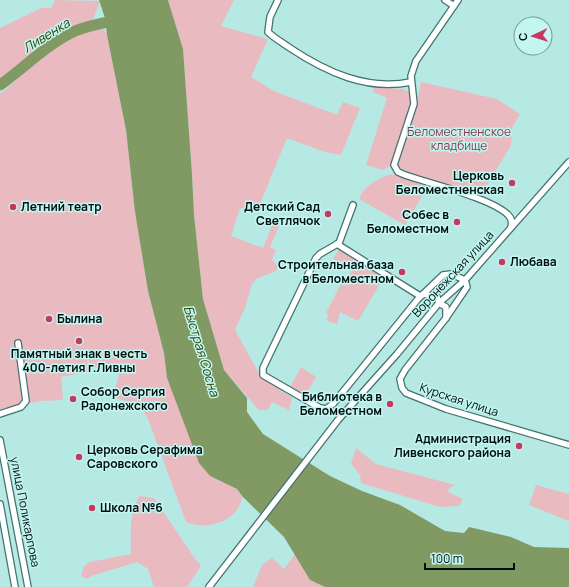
<svg xmlns="http://www.w3.org/2000/svg" width="569" height="587" font-family="Manrope,sans-serif">
<style>
.green{fill:#eabac1}
.water{fill:#819a64}
.lines{fill:none;stroke-linecap:round;stroke-linejoin:round}
.river{stroke:#819a64;stroke-width:11}
.minor-casing{stroke:#43736f;stroke-width:8}
.minor{stroke:#fff;stroke-width:5.5}
.poi-dot{fill:#c73860;stroke:#c3f6f1;stroke-width:1.5}
.labels{text-anchor:middle;stroke-width:3;stroke-linejoin:round;paint-order:stroke}
.park-label{font-size:12px;fill:#88384a;stroke:#c3f6f1}
.poi-label{font-size:12px;font-weight:bold;fill:#000f0e;stroke:#c3f6f1;text-anchor:end}
.street-label{font-size:12px;fill:#000f0e;stroke:#c3f6f1}
.water-label{font-size:13px;font-style:italic;fill:#2b4102;stroke:#c3f6f1}
</style>
<rect width="100%" height="100%" fill="#b6e9e4"/>
<!-- green -->
<g class="green">
<path d="M55,0L100,1L92,22L50,38L27,60L0,80V28L41,8H51Z"/>
<path d="M168,0H234L221,26L268,39L251,77L274,91L337,115L343,102L360,108L341,155L325,152L287,138L257,211L240,208L231,236L263,248L275,218L281,221L270,247L276,250L272,260L278,266L276,271L256,279L252,284L245,308L235,330L261,377L292,398L289,410L272,402L268,410H259L224,370L203,299L194,215L192,174L183,49Z"/>
<path d="M103,28L107,35L126,130L135,212L148,291L164,353L167,379L210,476L237,489L243,497C241,502 239,507 236,511C225,525 201,529 186,522L148,419L139,405L116,398L115,389L119,374L103,371L90,364L87,356L88,372L61,377L63,400L41,401L0,409V94C12,85 21,75 32,65C48,51 81,29 103,28Z"/>
<path d="M421,82L497,99L520,114L512,128L511,145L481,195L408,173L397,166V159L415,110Z"/>
<path d="M374,87L403,89L411,93L412,100L390,166L383,170L366,165L387,98L373,92Z"/>
<path d="M391,174L428,186L405,225L359,199C364,185 378,179 391,174Z"/>
<path d="M339,249L384,277L358,321L340,312L337,324L327,321L328,314L326,313L343,280L346,281L354,267L333,259Z"/>
<path d="M301,367L316,377L306,395L290,387Z"/>
<path d="M356,448L376,464L455,485L449,488L448,492L463,499L459,506L440,507L361,483L360,475L351,463Z"/>
<path d="M536,485L569,494V521L529,505Z"/>
<path d="M140,496L154,498L193,556L201,566L187,587H154L148,569L137,562L94,575L87,579L81,576L84,566L90,562L131,554C131,536 128,510 140,496Z"/>
<path d="M295,554L310,580L325,587H253L262,565L272,558L284,569Z"/>
</g>
<!-- water -->
<path class="water" d="M99,0H168L183,49L192,174L194,215L203,299L224,370L247,398V412L263,434L330,476L362,491L400,505L445,531L464,533L469,527L511,537L534,547L569,548V587H325L310,580L284,537L243,497L237,489L210,476L199,463L167,378L164,353L148,291L135,212L126,130L107,35L105,18Z"/>
<g class="lines">
<!-- river -->
<path class="river" d="M0,85C25,67 47,44 75,31C89,25 105,23 120,19"/>
<!-- minor casing -->
<g class="minor-casing">
<g id="minor">
<path d="M278,0L270,17L268,32C274,38 283,43 290,48C326,72 367,91 411,82"/>
<path d="M445,0L454,6"/>
<path d="M458,0L416,61L411,76L414,104L394,165L398,172L405,175C428,183 495,199 509,216C512,219 512,223 511,227"/>
<path d="M353,205L339,243L320,254L316,258L263,368V375L320,408L326,409L333,404L418,299L443,275L451,274L465,280"/>
<path d="M337,244L420,296"/>
<path d="M465,280L467,287L446,318L405,370L400,379L402,388L406,393L446,409L569,445"/>
<path d="M423,294L437,297L439,303L446,307V318"/>
<path d="M0,414L21,407L26,401L18,343"/>
<path d="M0,440L28,587"/>
<path d="M0,504L15,587"/>
<path d="M209,587L338,420L397,354L439,303L465,280L569,162"/>
</g>
</g>
<!-- minor -->
<use href="#minor" class="minor"/>
</g>
<!-- markers -->
<g class="poi-dot">
<circle cx="512" cy="183" r="4"/>
<circle cx="13" cy="207" r="4"/>
<circle cx="328" cy="214" r="4"/>
<circle cx="457" cy="222" r="4"/>
<circle cx="502" cy="262" r="4"/>
<circle cx="402" cy="272" r="4"/>
<circle cx="49" cy="319" r="4"/>
<circle cx="79" cy="341" r="4"/>
<circle cx="73" cy="399" r="4"/>
<circle cx="390" cy="404" r="4"/>
<circle cx="519" cy="446" r="4"/>
<circle cx="79" cy="457" r="4"/>
<circle cx="92" cy="508" r="4"/>
</g>
<g class="labels">
<!-- park labels -->
<g class="park-label">
<text x="459" y="136">Беломестненское<tspan x="459" dy="14">кладбище</tspan></text>
</g>
<!-- poi labels -->
<g class="poi-label">
<text x="504" y="180">Церковь<tspan x="504" dy="14">Беломестненская</tspan></text>
<text x="21" y="211" text-anchor="start">Летний театр</text>
<text x="320" y="211">Детский Сад<tspan x="320" dy="14">Светлячок</tspan></text>
<text x="449" y="219">Собес в<tspan x="449" dy="14">Беломестном</tspan></text>
<text x="510" y="266" text-anchor="start">Любава</text>
<text x="394" y="269">Строительная база<tspan x="394" dy="14">в Беломестном</tspan></text>
<text x="57" y="323" text-anchor="start">Былина</text>
<text x="79" y="358" text-anchor="middle">Памятный знак в честь<tspan x="79" dy="14">400-летия г.Ливны</tspan></text>
<text x="81" y="396" text-anchor="start">Собор Сергия<tspan x="81" dy="14">Радонежского</tspan></text>
<text x="382" y="401">Библиотека в<tspan x="382" dy="14">Беломестном</tspan></text>
<text x="511" y="443">Администрация<tspan x="511" dy="14">Ливенского района</tspan></text>
<text x="87" y="454" text-anchor="start">Церковь Серафима<tspan x="87" dy="14">Саровского</tspan></text>
<text x="100" y="512" text-anchor="start">Школа №6</text>
</g>
<!-- street labels -->
<g class="street-label">
<text transform="translate(453 274) rotate(-47)" y="4">Воронежская улица</text>
<text transform="translate(459 400) rotate(18)" y="4">Курская улица</text>
<text transform="translate(25 512) rotate(79)" y="4">улица Поликарпова</text>
</g>
<!-- water labels -->
<g class="water-label">
<text transform="translate(46 35) rotate(-32)" y="5">Ливенка</text>
<text transform="translate(202 351) rotate(73)" y="5">Быстрая Сосна</text>
</g>
</g>
<!-- north arrow -->
<g transform="translate(533 36) rotate(266)"><circle r="19" fill="#c3f6f1" stroke="#759a96"/>
<path d="M0-3L7 15L0 10L-7 15Z" fill="#c73860"/>
<text y="-6" font-size="11" font-weight="bold" text-anchor="middle" fill="#000f0e">С</text>
</g>
<!-- scale -->
<path d="M425 563v6h89v-6" fill="none" stroke="#000f0e" stroke-width="2"/>
<text x="431" y="563" font-size="12" fill="#000f0e" stroke="#c3f6f1" stroke-width="3" paint-order="stroke">100 m</text>
</svg>
